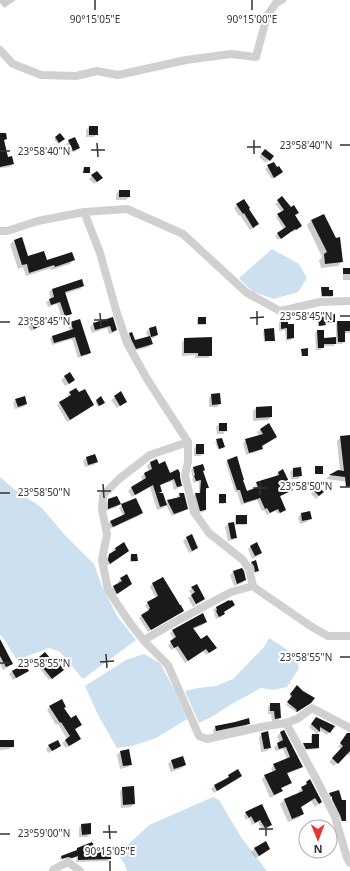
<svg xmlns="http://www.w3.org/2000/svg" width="350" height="871" font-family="'Noto Sans',sans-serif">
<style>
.water{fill:#cde0ef}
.shadow{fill:#0003}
.building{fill:#1a1a1a}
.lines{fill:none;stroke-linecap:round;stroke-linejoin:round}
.minor{stroke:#d0d0d0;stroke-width:8}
.ticks{fill:none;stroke:#333;stroke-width:1.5}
.ticks-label{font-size:10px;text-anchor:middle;fill:#333;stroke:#fff;stroke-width:4;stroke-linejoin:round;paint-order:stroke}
</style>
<rect width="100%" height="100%" fill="#fff"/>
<!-- water -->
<g class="water">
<path d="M272,249L299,264L307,278L298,292L274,299L253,292L239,278Z"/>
<path d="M0,477L15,490L42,508L63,533L94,564L101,584L117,616L136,640L83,679L60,652L49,648L17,660L4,639L0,635Z"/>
<path d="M269,638L285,648L297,659L299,668L287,687L273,690L261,688L230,705L213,716L199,723L185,691L198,688L216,686L233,679L264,647Z"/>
<path d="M144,654L160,663L175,691L187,719L156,738L132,746L117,748L99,717L85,686L126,660Z"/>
<path d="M213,797L219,800L241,837L267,871H127L124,863L118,854L149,825Z"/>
</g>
<!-- shadow -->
<g class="shadow">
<path d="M0,0H16L4,8L0,3Z"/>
<path d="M89,127L97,134L94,137H86V130Z"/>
<path d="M60,134L63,139L58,144L54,139Z"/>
<path d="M0,135L6,139L4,141L7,158L13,164L10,167L0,168Z"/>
<path d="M69,141L79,148L76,151L70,153L66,144Z"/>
<path d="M265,150L269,160L266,163L259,157Z"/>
<path d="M273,163L277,168L282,172L272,179L265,169Z"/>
<path d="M92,176L98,181L94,184L89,179Z"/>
<path d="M119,191H129V197L126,200H116V194Z"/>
<path d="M282,198L295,215L294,216L298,228L293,232L292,230L278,240L275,236L284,230L276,217L282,212L275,204Z"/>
<path d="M243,200L248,209L255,227L250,230L240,215L239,216L234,208Z"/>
<path d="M311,221L342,261L338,266L321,268L319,260L322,257L307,225Z"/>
<path d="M14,241L27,257L46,261L73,260L70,264L51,270V268L26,276L23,267L18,269L10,244Z"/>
<path d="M344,269L350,273V280H343V271Z"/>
<path d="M83,286L80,289L64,294L71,313L68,316L62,318L57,304L48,307L46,302L49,300L51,299L49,292L52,290Z"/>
<path d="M322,288L328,291L332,296L331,297H321V289Z"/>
<path d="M319,316L334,322L332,323H324L323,326H318V317Z"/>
<path d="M281,317L287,325L293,338L291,340L286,341L285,330L279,331V320Z"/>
<path d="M112,318L116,330L113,333L109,334L107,328L92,333L90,327L93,324Z"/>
<path d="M198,318L205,324L204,325H197V319Z"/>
<path d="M350,321V333H344V342L342,344H336V343L333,346H323L321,350H316L315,333L317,331L323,339L336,338V324L338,322Z"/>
<path d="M71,323L90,353L87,355L78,358L72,339L52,345L50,339L52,336L70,331L68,326Z"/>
<path d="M31,324H43L40,327L31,331L28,327Z"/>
<path d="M149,329L157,335L154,338L150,339L152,344L149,347L133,351L127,336L130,333L134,342L148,338L146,332Z"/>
<path d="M265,330L274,340L272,341L264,342L263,331Z"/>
<path d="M185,339L211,355L208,358H195V355L182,356V342Z"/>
<path d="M70,373L71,383L65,386L61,380Z"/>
<path d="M76,389L91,407L67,422L57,405L68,397L67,396Z"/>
<path d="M121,393L126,401L117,408L111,400Z"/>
<path d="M212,395L220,404L217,407H209V398Z"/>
<path d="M101,398L103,404L98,407L95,402Z"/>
<path d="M16,400L26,404L23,407L15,409L13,403Z"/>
<path d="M256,408L271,417L268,420L253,421V411Z"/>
<path d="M219,424L226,431L223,434H217L216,427Z"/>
<path d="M269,425L261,446V448L258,451L246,455L243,443L246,440L259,436L257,432L260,430Z"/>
<path d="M350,436V482L326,479L329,476L338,471H340L337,441L341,437Z"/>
<path d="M221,439L224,447L218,450L215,442Z"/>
<path d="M197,445L203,454L200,456H194V448Z"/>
<path d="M95,456L97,462L94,465L85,467L83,461L86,458Z"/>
<path d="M156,460L158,465L169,474L181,485L178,488L174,490L172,481L159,486L161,492L158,494L165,504L168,501L177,498V497L179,494H183L186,508L184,511L172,516L166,505L163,508L157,510L150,487L132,497L128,491L131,488L143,481L141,477L144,474L149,471L147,466L150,463Z"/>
<path d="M228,460L242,480L246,492L256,489L255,486L257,483L277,477L276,475L279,473L291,490L289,492L279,497L285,509L278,514L275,510L267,515L264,510L262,511L257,500L241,505L237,492H235L226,463Z"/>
<path d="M203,465L204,470L203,472L208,488L205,490V509L203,512L198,513L193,497L195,494H199V481L194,483L192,479L193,478L191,470L193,468Z"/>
<path d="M293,469L301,476L298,479H291L290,472Z"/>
<path d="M314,491L322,492L316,499L311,494Z"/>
<path d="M220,495L225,503L224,504H219V496Z"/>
<path d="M109,500L120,504L117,507L105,511L106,503Z"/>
<path d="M122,505L142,513L139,516L110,529L108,524L111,521L123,516L119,508Z"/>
<path d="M301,514L310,519L307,522L300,524L298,517Z"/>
<path d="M236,516L246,524L245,525H235V517Z"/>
<path d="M228,524L236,537L233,540L228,541L225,527Z"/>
<path d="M192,535L197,548L194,551L189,553L183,541L186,538Z"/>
<path d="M251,546L261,553L258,556L252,559L248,549Z"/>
<path d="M115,548L128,551L125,554L106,566L105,563L106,558L113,552L112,551Z"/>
<path d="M131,555L137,561L135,562H130V556Z"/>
<path d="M255,561L258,570L255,573L252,574L249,566L251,563Z"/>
<path d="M233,572L245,580L242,583L234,586L230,575Z"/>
<path d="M163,578L183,611L181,613L148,632L139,618L148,611L145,605L156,598L150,587L152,584Z"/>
<path d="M121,579L128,587L114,596L110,590L119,583L118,581Z"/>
<path d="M192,588L204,599L201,602L193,607L188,598L192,595L189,591Z"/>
<path d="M228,601L223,612L224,614L221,617L216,619L214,614L215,613L213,610L216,607Z"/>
<path d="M206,622L203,625L193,629L201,641L215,648L206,655L203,651L185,663L175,648L171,650L168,645L174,640L170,633L173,631Z"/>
<path d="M0,641L11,664L8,667L3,670L0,664Z"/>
<path d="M45,654L61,672L49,680L37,665L40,663L37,660Z"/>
<path d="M12,671H27L24,674L13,680L9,674Z"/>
<path d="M297,687L308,704L295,713L296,712L286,705L291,698L289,696Z"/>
<path d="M271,704L280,718L277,721L272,722L271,714H268V707Z"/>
<path d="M50,707L63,708L70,720L81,725L74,730L80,739L77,742L66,748L62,743L67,739L58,724L56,725L47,710Z"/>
<path d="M314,721L334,727L327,735L319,730V732L317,734L309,727Z"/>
<path d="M249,723L246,726L214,734L213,730L216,727Z"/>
<path d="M280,733L301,766L298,769L287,774L290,782L287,785L280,789L281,791L278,794L270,798L262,779L265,776L273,772L271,768L274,765L287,759L283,749L276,751L274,747L280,743L277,736Z"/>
<path d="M262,734L270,748L267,751L261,752L259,737Z"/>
<path d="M350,734V756L346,753L334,766L329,762L341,749L338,747L345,737Z"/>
<path d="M312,735H318V748L317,749L305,750L303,745L304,744H311V736Z"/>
<path d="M0,742L13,746L10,749L0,750Z"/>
<path d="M49,746H60L57,749L48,753L46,749Z"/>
<path d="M120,752L131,764L128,767L120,769L117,755Z"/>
<path d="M171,761L185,765L182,768L171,772L168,764Z"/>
<path d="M229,776H241L238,779L214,793L211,789L214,786L226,780Z"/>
<path d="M307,783L321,802L315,807L311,801L300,808L303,814L299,818L288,822L280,804L284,800L299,794L298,792Z"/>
<path d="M123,788L134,804L131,807L121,808L120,791Z"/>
<path d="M330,794L341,801L345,820L344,821H341L332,801V796L330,797L329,795Z"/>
<path d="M246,813L271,824L269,827L262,830L258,822L252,825L249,818L246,820L244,816Z"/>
<path d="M82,825L90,834L87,837H79V828Z"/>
<path d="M77,849L93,851L110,859L108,861L76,862V857L69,860L65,858L60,860L59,859L61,857L75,851Z"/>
<path d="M254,849H269L266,852L256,858L251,852Z"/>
</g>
<!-- building -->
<g class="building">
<rect x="89" y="126" width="9" height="9"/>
<path d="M0,133H6L7,139L4,140L8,157L12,156L14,164L0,167Z"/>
<path d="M60,133L65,139L59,143L55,137Z"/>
<path d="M75,137L80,148L73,151L68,140Z"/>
<path d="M265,149L274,156L270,161L261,154Z"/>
<path d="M274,162L277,167L279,166L283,172L274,178L267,165Z"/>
<path d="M84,167H90V173H83Z"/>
<path d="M97,171L103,178L97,182L91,175Z"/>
<rect x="119" y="190" width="11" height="7"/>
<path d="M282,196L291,207L294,205L299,213L295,215L302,226L296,230L295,229L281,239L277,233L286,227L277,214L284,210L277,200Z"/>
<path d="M244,199L250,208L249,209L259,224L253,228L244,213L243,214L236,204Z"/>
<path d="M324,214L336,238L340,237L343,262L325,264L324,254L327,252L311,220Z"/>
<path d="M22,237L28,256L44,251L47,260L72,252L75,260L55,267L54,265L29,273L27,264L22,265L14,240Z"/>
<rect x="343" y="268" width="7" height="6"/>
<path d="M82,279L84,286L65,292L72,314L65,316L60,302L51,305L49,299L54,297L52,289Z"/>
<path d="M321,287H329V290H333V296H322Z"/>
<path d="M335,314V322H325L326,325L319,326L318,315Z"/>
<path d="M288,315V324H294V338L287,339V328L281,329V316Z"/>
<path d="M113,317L117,330L112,332L110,326L95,330L93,323Z"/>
<rect x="198" y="317" width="8" height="7"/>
<path d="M41,318L44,324L34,329L31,323Z"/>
<path d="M80,319L91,353L81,356L75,337L54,343L52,336L73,329L70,322Z"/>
<path d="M337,321H350V331H345V342H338Z"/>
<path d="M156,326L158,335L151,337L149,328Z"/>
<path d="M274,328L275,341H265L264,329Z"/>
<path d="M317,330H324V338L336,337V344H324V348H318Z"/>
<path d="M132,332L135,340L150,336L153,344L136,349L132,341L129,333Z"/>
<path d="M212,337V356H198V353H184V338Z"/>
<path d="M308,348V356H302L301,349Z"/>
<path d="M70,372L75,380L69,384L64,376Z"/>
<path d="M76,388L79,392L85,389L94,405L70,420L59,402L71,395L69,392Z"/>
<path d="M121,391L127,402L120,406L114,396Z"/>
<path d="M220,393L221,404L212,405L211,394Z"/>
<path d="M25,396L27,404L18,407L15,399Z"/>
<path d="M101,396L105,403L99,406L96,400Z"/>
<path d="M272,406V417L256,418V407Z"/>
<rect x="219" y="423" width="8" height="8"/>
<path d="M269,423L277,437L262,446L263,449L249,453L245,439L263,434L260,429Z"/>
<path d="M350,435V486L346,487L345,477L329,475L338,470L344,471L340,436Z"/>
<path d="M222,438L225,447L219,449L216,439Z"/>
<rect x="196" y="444" width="8" height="10"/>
<path d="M95,454L98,462L88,465L86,457Z"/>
<path d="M237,456L244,480H243L247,491L258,487L256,482L279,475L278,472L283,469L293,490L280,496L286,510L280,513L278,509L270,513L267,508L265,509L260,498L244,503L240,490H237L227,460Z"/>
<path d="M157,459L159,464L165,461L170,473L178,469L180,473V477L182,486L177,487L174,479L160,485L162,492L158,493H163L167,505L160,507L153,485L135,495L131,487L146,478L144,473L152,469L150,462Z"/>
<path d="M203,464L205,470L203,471L209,488H206V510L200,511L195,493H200L201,480L196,481L194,476L195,475L193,467Z"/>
<rect x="315" y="466" width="8" height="8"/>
<path d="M301,467L302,476L293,477V468Z"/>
<path d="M318,487L324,492L319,496L313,490Z"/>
<path d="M179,493H184L188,509L174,514L167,500L180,497Z"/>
<rect x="219" y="494" width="7" height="9"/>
<path d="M117,496L121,504L108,509V499Z"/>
<path d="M136,498L143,513L113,527L110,521L125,514L121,504Z"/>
<path d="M310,511L312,519L302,521L301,513Z"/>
<rect x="236" y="515" width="11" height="9"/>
<path d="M234,522L237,538L231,539L228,523Z"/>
<path d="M192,534L198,548L192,551L186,537Z"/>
<path d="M124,542L129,551L110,564L108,560L109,554L116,550L115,548Z"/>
<path d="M257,542L262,553L255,556L250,546Z"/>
<path d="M131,554H137L138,561H131Z"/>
<path d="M256,560L259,571L255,572L254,566L251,562Z"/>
<path d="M242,568L244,571L246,580L237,584L233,571Z"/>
<path d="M127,574L132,584L117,594L113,586L122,581L120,578Z"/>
<path d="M163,577L180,605H181L184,611L151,630L141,615L149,610V609L150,608L147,602L158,596L152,583Z"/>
<path d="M197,584L205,599L196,604L191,595L195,592L191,587Z"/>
<path d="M229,600L230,601L232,600L235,605L224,612L225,614L219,617L216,611L217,610L216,607Z"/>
<path d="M203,613L207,622L193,628L201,639L207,635L217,648L209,653L206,649L188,661L178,646L174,648L170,641L176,637L172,630Z"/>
<path d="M0,639L13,664L6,667L0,656Z"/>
<path d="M45,652L51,659L54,657L64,670L52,679L39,663L41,661L39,657Z"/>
<path d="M24,664L29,671L16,678L12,671Z"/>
<path d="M297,685L303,691L315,698L311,703L297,712L296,711L297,710L287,702L292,696L290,694Z"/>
<path d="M62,699L66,707L64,708L71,718L76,715L82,725L75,729L81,739L69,746L65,740L70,736L61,722L60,723L49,706Z"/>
<path d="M270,703H280L281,718L275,719L274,711H270Z"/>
<path d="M316,717L335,726L330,733L320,727V732L311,724Z"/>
<path d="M249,718L250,724L216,731L215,726L235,722Z"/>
<path d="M284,730L303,767L287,773L292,783L281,788L283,791L274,795L264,775L276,770L273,764L290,757L286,747L279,749L277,743L283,740L280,732Z"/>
<path d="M268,731L271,748L264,749L261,733Z"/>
<path d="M347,733H350V751L338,764L332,758L343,746L340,743Z"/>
<path d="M312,734H319V748L306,749L303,743H312Z"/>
<rect x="0" y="740" width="14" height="7"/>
<path d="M58,740L61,746L52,751L48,745Z"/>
<path d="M129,749L132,765L123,766L120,751Z"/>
<path d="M183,756L186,765L174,769L171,760Z"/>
<path d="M238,769L242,776L217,791L214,785L229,777L228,775Z"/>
<path d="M310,779L322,802L319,804L315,798L301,807L304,814L292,819L284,799L303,791L301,787L307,784L306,782Z"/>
<path d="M134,786L135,804L123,805L122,787Z"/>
<path d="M339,790L342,800H346V821H342L340,815L332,799V796L331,797L329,793Z"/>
<path d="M262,804L272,825L265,828L260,820L255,823L251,816L249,818L245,812Z"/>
<path d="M91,823V834L82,835L81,824Z"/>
<path d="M266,841L270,849L259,856L254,848Z"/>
<path d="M92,842V843H93L94,850L111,849V859L78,860V856L72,858L68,857L62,859L61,856L77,850V848Z"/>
</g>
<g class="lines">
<!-- minor -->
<g class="minor">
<path d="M0,50L13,64L41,75L76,76L97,71L118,75L186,60L231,54L256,57L267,16L276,3L282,0"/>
<path d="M84,212L100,253L116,310L127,343L147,379L188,442V462L185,476L194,512L209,533L243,560L249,569L253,586"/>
<path d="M0,231H7L38,221L84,212L127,209L183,234L247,293L280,311L320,302L350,301"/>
<path d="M188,442L150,455L119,479L103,495L102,510L107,534L102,560L108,590L130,623L145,642L168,665L199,736L207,739L261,727L286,723L297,719L312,708L350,728"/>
<path d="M144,640L175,622L231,592L253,586L258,590L312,627L328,636H350"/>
<path d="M286,723L320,786L335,817L347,858L350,863"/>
<path d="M53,871L54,869L68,862L80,871"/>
</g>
</g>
<!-- ticks -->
<path class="ticks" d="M95,0V10M252,0V10M254,140V154M97,143L98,157M340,145H350M247,147H261M91,150H105M0,151H10M257,311V325M100,313L101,327M340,316H350M250,318L264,317M94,320H108M0,322H10M260,481V495M103,484L104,498M340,487H350M253,488H267M97,491H111M0,493H10M106,654L107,668M340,657H350M100,662L114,661M0,663H10M266,822V836M109,825L110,839M259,829H273M103,832H117M0,834H10M110,861V871"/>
<g class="ticks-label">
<text x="95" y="23">90°15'05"E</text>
<text x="252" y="23">90°15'00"E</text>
<text x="306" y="149">23°58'40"N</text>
<text x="44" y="155">23°58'40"N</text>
<text x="306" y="320">23°58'45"N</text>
<text x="44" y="325">23°58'45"N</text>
<text x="306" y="490">23°58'50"N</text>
<text x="44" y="496">23°58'50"N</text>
<text x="306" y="661">23°58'55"N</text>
<text x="44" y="667">23°58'55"N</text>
<text x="44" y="837">23°59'00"N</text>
<text x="110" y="855">90°15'05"E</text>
</g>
<!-- north arrow -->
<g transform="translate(318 839) rotate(179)"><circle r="19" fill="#ffffff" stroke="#adadad"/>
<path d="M0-3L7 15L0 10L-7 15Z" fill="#eb3335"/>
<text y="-6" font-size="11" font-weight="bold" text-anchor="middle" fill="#333333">N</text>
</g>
</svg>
